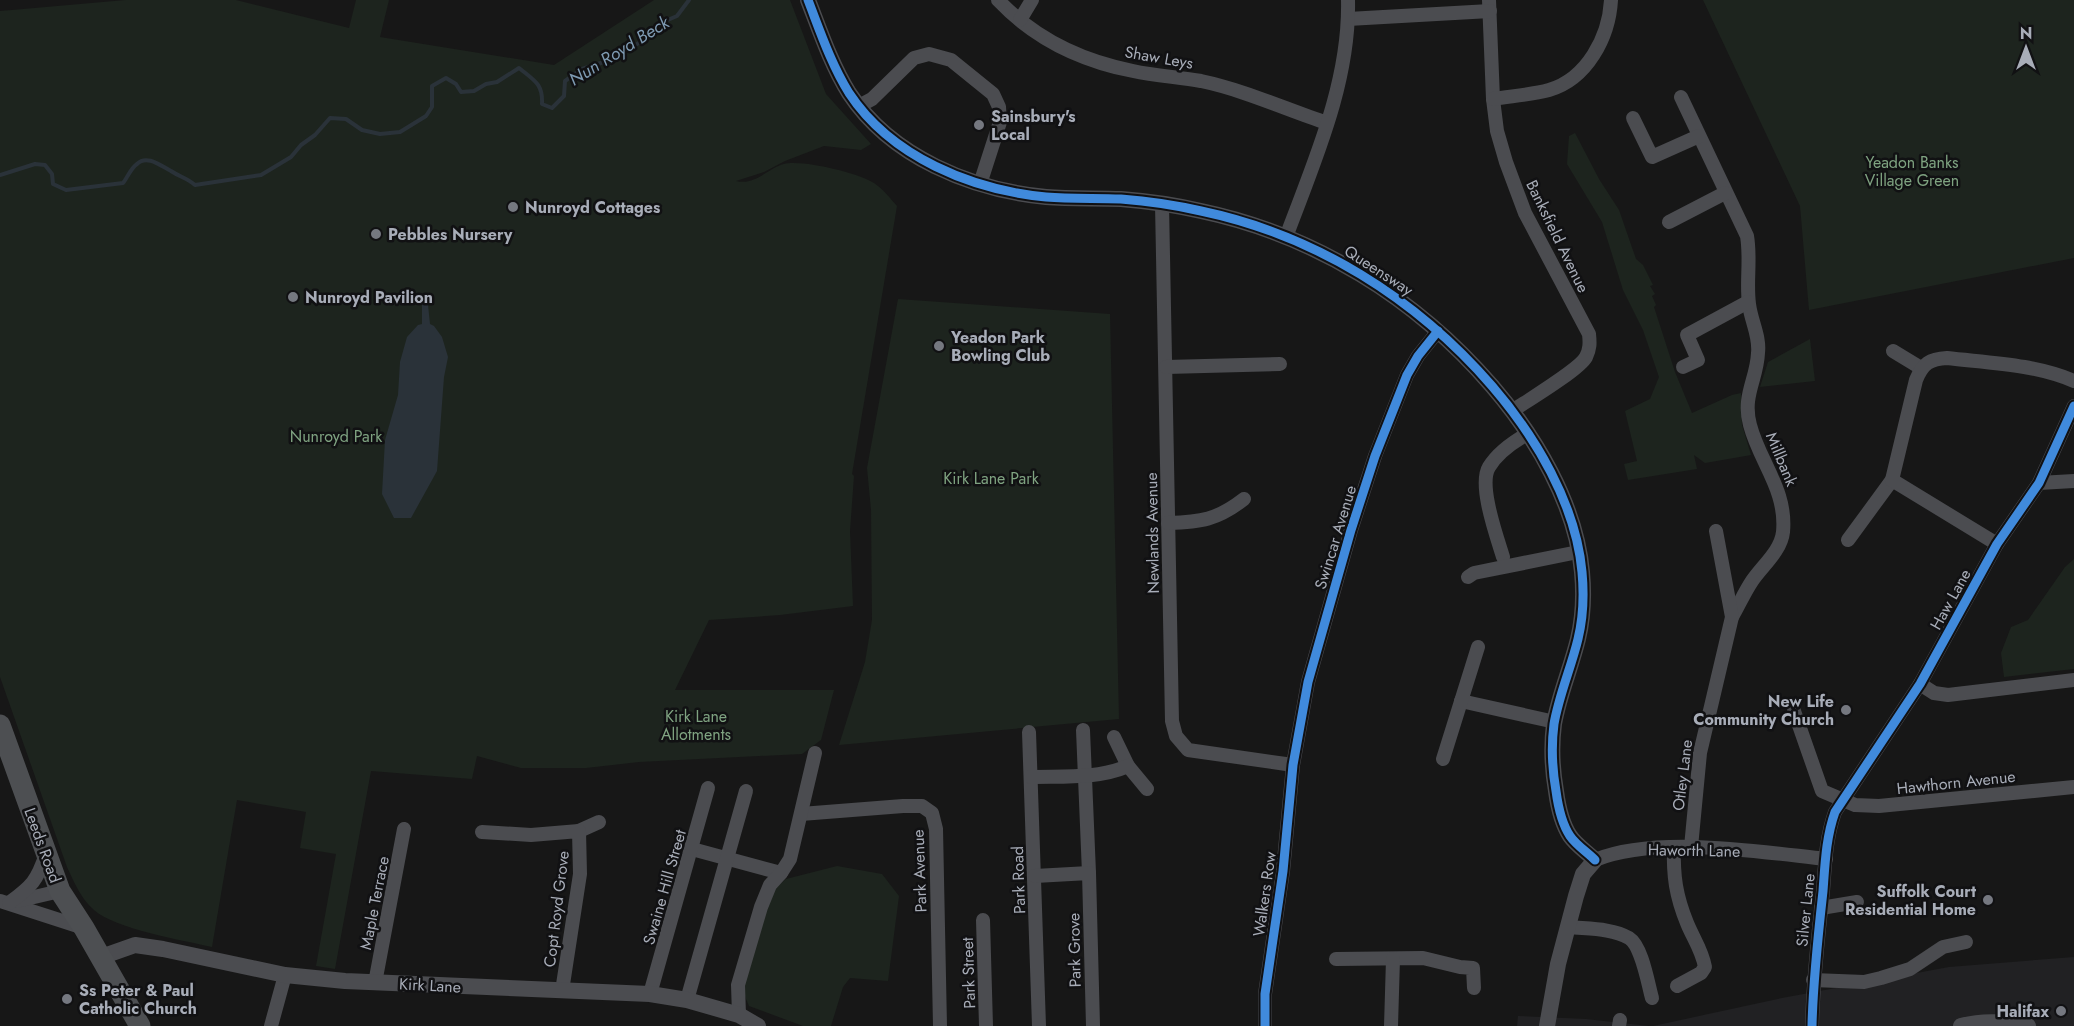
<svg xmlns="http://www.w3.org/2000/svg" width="2074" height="1026" font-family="Jost,sans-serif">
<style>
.built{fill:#212123}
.green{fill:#1d241e}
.water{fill:#2a3239}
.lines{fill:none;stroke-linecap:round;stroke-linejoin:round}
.stream{stroke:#2a3239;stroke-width:4}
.minor{stroke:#4b4c50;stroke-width:14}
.tertiary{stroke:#4b4c50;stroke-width:16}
.primary{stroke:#4d4f52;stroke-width:21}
.cycleway-casing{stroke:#111113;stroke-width:13}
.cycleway{stroke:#408adc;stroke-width:9}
.poi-dot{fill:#757880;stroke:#111113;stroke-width:2}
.labels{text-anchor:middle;stroke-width:5;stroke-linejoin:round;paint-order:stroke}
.street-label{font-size:16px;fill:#a8adb8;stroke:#111113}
.poi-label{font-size:16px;font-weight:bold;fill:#a8adb8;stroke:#111113;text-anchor:start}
.park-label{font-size:16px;fill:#7fa381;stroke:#111113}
.water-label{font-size:18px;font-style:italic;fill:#7f9bb3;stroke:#111113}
</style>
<rect width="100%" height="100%" fill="#171717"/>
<!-- built -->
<g class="built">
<path d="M2074,957V1026H1653L1782,998L1949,967Z"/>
<path d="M1518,1016L1586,1019L1649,1026H1517Z"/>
</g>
<!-- green -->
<g class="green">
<path d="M126,0H236L349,28L356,0H389L380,37L554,65L654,0H790L826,94L871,144L861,150L824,146L785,161L764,172L736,181C755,186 768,168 784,164C801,159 859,173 874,183C883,189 890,198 897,206L852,474L854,476L850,531L853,606L780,615L709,620L675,690H834L821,740L802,754L639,762L586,768H521L477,756L472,779L371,771L335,969L316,966L336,854L300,848L306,812L237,800L212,947C182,940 115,929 94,910C81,899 74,882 67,867L0,677V11Z"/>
<path d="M1703,0H2074V258L1809,310L1800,206Z"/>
<path d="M1575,133L1599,179L1619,210L1636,259L1643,265L1653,285L1650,286L1655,294L1652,296L1656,305L1654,307L1675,372L1692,413L1732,395L1741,393L1742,425L1751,455L1705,463L1694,455L1697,469L1628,480L1624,464L1637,461L1625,411L1650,399L1659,377L1643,330L1623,290L1602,222L1567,164L1569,136Z"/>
<path d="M898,299L1110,314L1119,719L839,745L865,662L872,620L871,510L867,468Z"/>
<path d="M1810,339L1815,381L1760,387L1768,362Z"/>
<path d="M2074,559V669L2004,677L2001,653L2011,627L2028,620L2065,567Z"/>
<path d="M837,866L882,874L899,896L888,981L850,978L843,987L831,1026H803L749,1006L741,987L767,902L775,888L786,879Z"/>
</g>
<!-- water -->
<path class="water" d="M422,295H427L430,324L434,326L442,337L448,357L444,377L437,471L411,518H394L382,494L385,440L398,395L400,362L407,337L418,325L422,324Z"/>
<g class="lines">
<!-- stream -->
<path class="stream" d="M0,175L35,164L45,165L52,174L53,184L66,190L123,183C127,178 131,168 137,164C147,154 161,166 171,171C180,177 187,178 195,185L261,175L291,157L301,145L315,135L330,118L346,119L362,130L380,134L400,132L426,116L432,107V86L446,78L456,84L461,92L474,91L486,84L497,82L519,68C535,81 543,84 542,104L552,108L564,96L565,81L582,69L607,61L644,40L663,22L677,16L689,0"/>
<!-- minor -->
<g class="minor">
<path d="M998,0C1034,38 1082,61 1133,71C1156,76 1179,77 1201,81C1244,90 1285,109 1327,123"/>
<path d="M1489,0L1493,99L1497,131L1506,162L1525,213L1589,334C1590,343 1590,349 1586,357C1580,369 1527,401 1512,411"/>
<path d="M1348,19L1490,11"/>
<path d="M1020,20L1032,0"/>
<path d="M1681,97L1747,236C1751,259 1746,282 1749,304C1751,321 1760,336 1758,353C1757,379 1742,396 1750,425C1760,463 1787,490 1783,532C1781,551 1762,566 1752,581C1744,593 1739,605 1732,617"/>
<path d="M1493,99C1511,96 1531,95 1549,90C1587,79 1609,37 1611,0"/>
<path d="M859,106L872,99L914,58L929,54L951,60L993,94L999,107L1000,122L980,184"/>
<path d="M1633,118L1652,157L1699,136"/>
<path d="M1162,204L1172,721L1176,736L1188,750L1293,765"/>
<path d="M1669,222L1725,193"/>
<path d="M1286,237C1314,162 1350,82 1348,0"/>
<path d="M1893,351L1921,368"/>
<path d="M1166,367L1280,364"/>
<path d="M1683,367L1698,360L1687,335L1748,302"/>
<path d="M2039,483L2074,481"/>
<path d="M1168,523C1201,522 1217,520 1244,499"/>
<path d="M1848,540L1892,480"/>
<path d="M1997,544L1892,480L1916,380C1923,363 1930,359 1947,358C1990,363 2034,364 2074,381"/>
<path d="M1503,557C1497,537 1478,485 1489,467C1498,452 1513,442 1527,434"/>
<path d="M1468,577L1474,573L1578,552"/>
<path d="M1920,684L1934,693L1948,695L2074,680"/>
<path d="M1461,701L1555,722"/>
<path d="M1794,711L1822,791L1855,805L1879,806L2074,787"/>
<path d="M1083,730L1089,873"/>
<path d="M1029,732L1039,1026"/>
<path d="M1114,737L1128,766"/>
<path d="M1443,759L1478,647"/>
<path d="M1031,777C1063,776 1098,779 1128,766L1147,789"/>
<path d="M801,814L903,806H922L932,813L936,829L940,1026"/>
<path d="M579,831L599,822"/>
<path d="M482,832L531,835L579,831L580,874L562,991"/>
<path d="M1674,847C1673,876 1676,896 1687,923C1693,938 1702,950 1705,967L1701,973L1677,986"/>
<path d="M1691,847L1700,753L1732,617L1716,531"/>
<path d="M692,849L781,873"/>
<path d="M1595,860C1657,835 1760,852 1826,859"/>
<path d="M1035,876L1089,873L1093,1026"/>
<path d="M0,901L84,928"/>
<path d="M17,901L60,891"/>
<path d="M9,903C32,886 37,881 46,854"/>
<path d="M1821,908L1857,902"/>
<path d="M983,920L986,1026"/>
<path d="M1569,927C1587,929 1612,928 1629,938C1642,946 1648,984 1652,998"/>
<path d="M1336,959L1423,958L1460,967L1473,968L1474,988"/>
<path d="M1813,980L1864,982L1881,978L1910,969L1943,947L1966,942"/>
<path d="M375,983L404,829"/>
<path d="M650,994L708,788"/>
<path d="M687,1000L746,791"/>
<path d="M739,1015L738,985L761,907L770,885L781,873L790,859L815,753"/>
<path d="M271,1026L285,975"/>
<path d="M1265,1026V994L1283,871L1293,765L1308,682L1351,530L1375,456L1407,375L1418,356L1438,331"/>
<path d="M1391,1026L1393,959"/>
<path d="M1619,1026L1620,1020"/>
<path d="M1812,1026C1813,980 1818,936 1823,891C1825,864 1826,837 1835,812L1920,684L1997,544L2039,483L2074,406"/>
</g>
<!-- tertiary -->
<g class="tertiary">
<path d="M808,0C820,31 831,64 849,93C891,157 972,190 1046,197C1071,199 1096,198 1121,199C1147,201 1175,205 1201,211C1315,235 1416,298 1492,386C1535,436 1576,504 1582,572C1584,593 1583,618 1578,639C1571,668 1559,695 1554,724C1551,747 1552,768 1556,791C1558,806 1562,824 1570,836C1576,845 1587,852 1595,860L1583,874L1576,896L1558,964L1547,1026"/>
<path d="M101,957L135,945L163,949L285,975L345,981L650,994L687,1000L739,1015L758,1026"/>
<path d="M1961,1026C1984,1020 2005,1022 2028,1026"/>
</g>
<!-- primary -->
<path class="primary" d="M0,725L60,891L84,928L140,1026"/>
<!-- cycleway casing -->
<g class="cycleway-casing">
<g id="cycleway">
<path d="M808,0C820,31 831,64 849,93C891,157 972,190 1046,197C1071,199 1096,198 1121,199C1147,201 1175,205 1201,211C1315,235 1416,298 1492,386C1535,436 1576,504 1582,572C1584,593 1583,618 1578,639C1571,668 1559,695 1554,724C1551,747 1552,768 1556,791C1558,806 1562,824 1570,836C1576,845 1587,852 1595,860"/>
<path d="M1265,1026V994L1283,871L1293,765L1308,682L1351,530L1375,456L1407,375L1418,356L1438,331"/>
<path d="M1812,1026C1813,980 1818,936 1823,891C1825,864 1826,837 1835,812L1920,684L1997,544L2039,483L2074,406"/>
</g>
</g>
<!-- cycleway -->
<use href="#cycleway" class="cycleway"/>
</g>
<!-- markers -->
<g class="poi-dot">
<circle cx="979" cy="125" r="6"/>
<circle cx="513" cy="207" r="6"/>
<circle cx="376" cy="234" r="6"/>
<circle cx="293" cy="297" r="6"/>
<circle cx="939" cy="346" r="6"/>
<circle cx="1846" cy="710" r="6"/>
<circle cx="1988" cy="900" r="6"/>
<circle cx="67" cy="999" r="6"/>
<circle cx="2061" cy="1011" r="6"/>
</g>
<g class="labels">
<!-- street labels -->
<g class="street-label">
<text transform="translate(1159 57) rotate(10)" y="6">Shaw Leys</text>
<text transform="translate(1558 236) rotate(64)" y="6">Banksfield Avenue</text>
<text transform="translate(1379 270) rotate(33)" y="6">Queensway</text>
<text transform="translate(1782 459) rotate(67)" y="6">Millbank</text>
<text transform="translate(1152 533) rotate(-91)" y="6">Newlands Avenue</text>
<text transform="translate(1335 537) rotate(-73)" y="6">Swincar Avenue</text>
<text transform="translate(1950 599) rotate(-61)" y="6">Haw Lane</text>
<text transform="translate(1682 775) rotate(-83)" y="6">Otley Lane</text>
<text transform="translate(1956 782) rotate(-6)" y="6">Hawthorn Avenue</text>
<text transform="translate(43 845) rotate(70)" y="6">Leeds Road</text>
<text transform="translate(1694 850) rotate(1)" y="6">Haworth Lane</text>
<text transform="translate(919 871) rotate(-92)" y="6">Park Avenue</text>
<text transform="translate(1018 880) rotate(-92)" y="6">Park Road</text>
<text transform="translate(664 887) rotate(-74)" y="6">Swaine Hill Street</text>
<text transform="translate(1264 894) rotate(-82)" y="6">Walkers Row</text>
<text transform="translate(374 903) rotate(-79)" y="6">Maple Terrace</text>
<text transform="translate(556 909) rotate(-83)" y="6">Copt Royd Grove</text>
<text transform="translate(1805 910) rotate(-84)" y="6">Silver Lane</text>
<text transform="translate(1074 950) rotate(-91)" y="6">Park Grove</text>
<text transform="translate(968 973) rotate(-92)" y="6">Park Street</text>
<text transform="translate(430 985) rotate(3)" y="6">Kirk Lane</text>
</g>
<!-- poi labels -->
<g class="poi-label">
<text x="991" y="122">Sainsbury's<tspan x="991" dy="18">Local</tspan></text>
<text x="525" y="213">Nunroyd Cottages</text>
<text x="388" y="240">Pebbles Nursery</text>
<text x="305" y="303">Nunroyd Pavilion</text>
<text x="951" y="343">Yeadon Park<tspan x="951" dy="18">Bowling Club</tspan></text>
<text x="1834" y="707" text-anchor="end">New Life<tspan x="1834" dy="18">Community Church</tspan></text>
<text x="1976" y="897" text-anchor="end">Suffolk Court<tspan x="1976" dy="18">Residential Home</tspan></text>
<text x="79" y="996">Ss Peter &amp; Paul<tspan x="79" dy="18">Catholic Church</tspan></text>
<text x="2049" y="1017" text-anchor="end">Halifax</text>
</g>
<!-- park labels -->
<g class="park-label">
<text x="1912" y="168">Yeadon Banks<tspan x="1912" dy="18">Village Green</tspan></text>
<text x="336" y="442">Nunroyd Park</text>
<text x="991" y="484">Kirk Lane Park</text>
<text x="696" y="722">Kirk Lane<tspan x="696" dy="18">Allotments</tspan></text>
</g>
<!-- water labels -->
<g class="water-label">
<text transform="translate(619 51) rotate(-32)" y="6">Nun Royd Beck</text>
</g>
</g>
<!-- north arrow -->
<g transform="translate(2026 48)" stroke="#111113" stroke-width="4.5" paint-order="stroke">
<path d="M0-4.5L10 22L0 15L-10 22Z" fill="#a8adb8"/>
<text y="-9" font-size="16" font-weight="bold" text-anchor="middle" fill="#a8adb8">N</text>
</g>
</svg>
